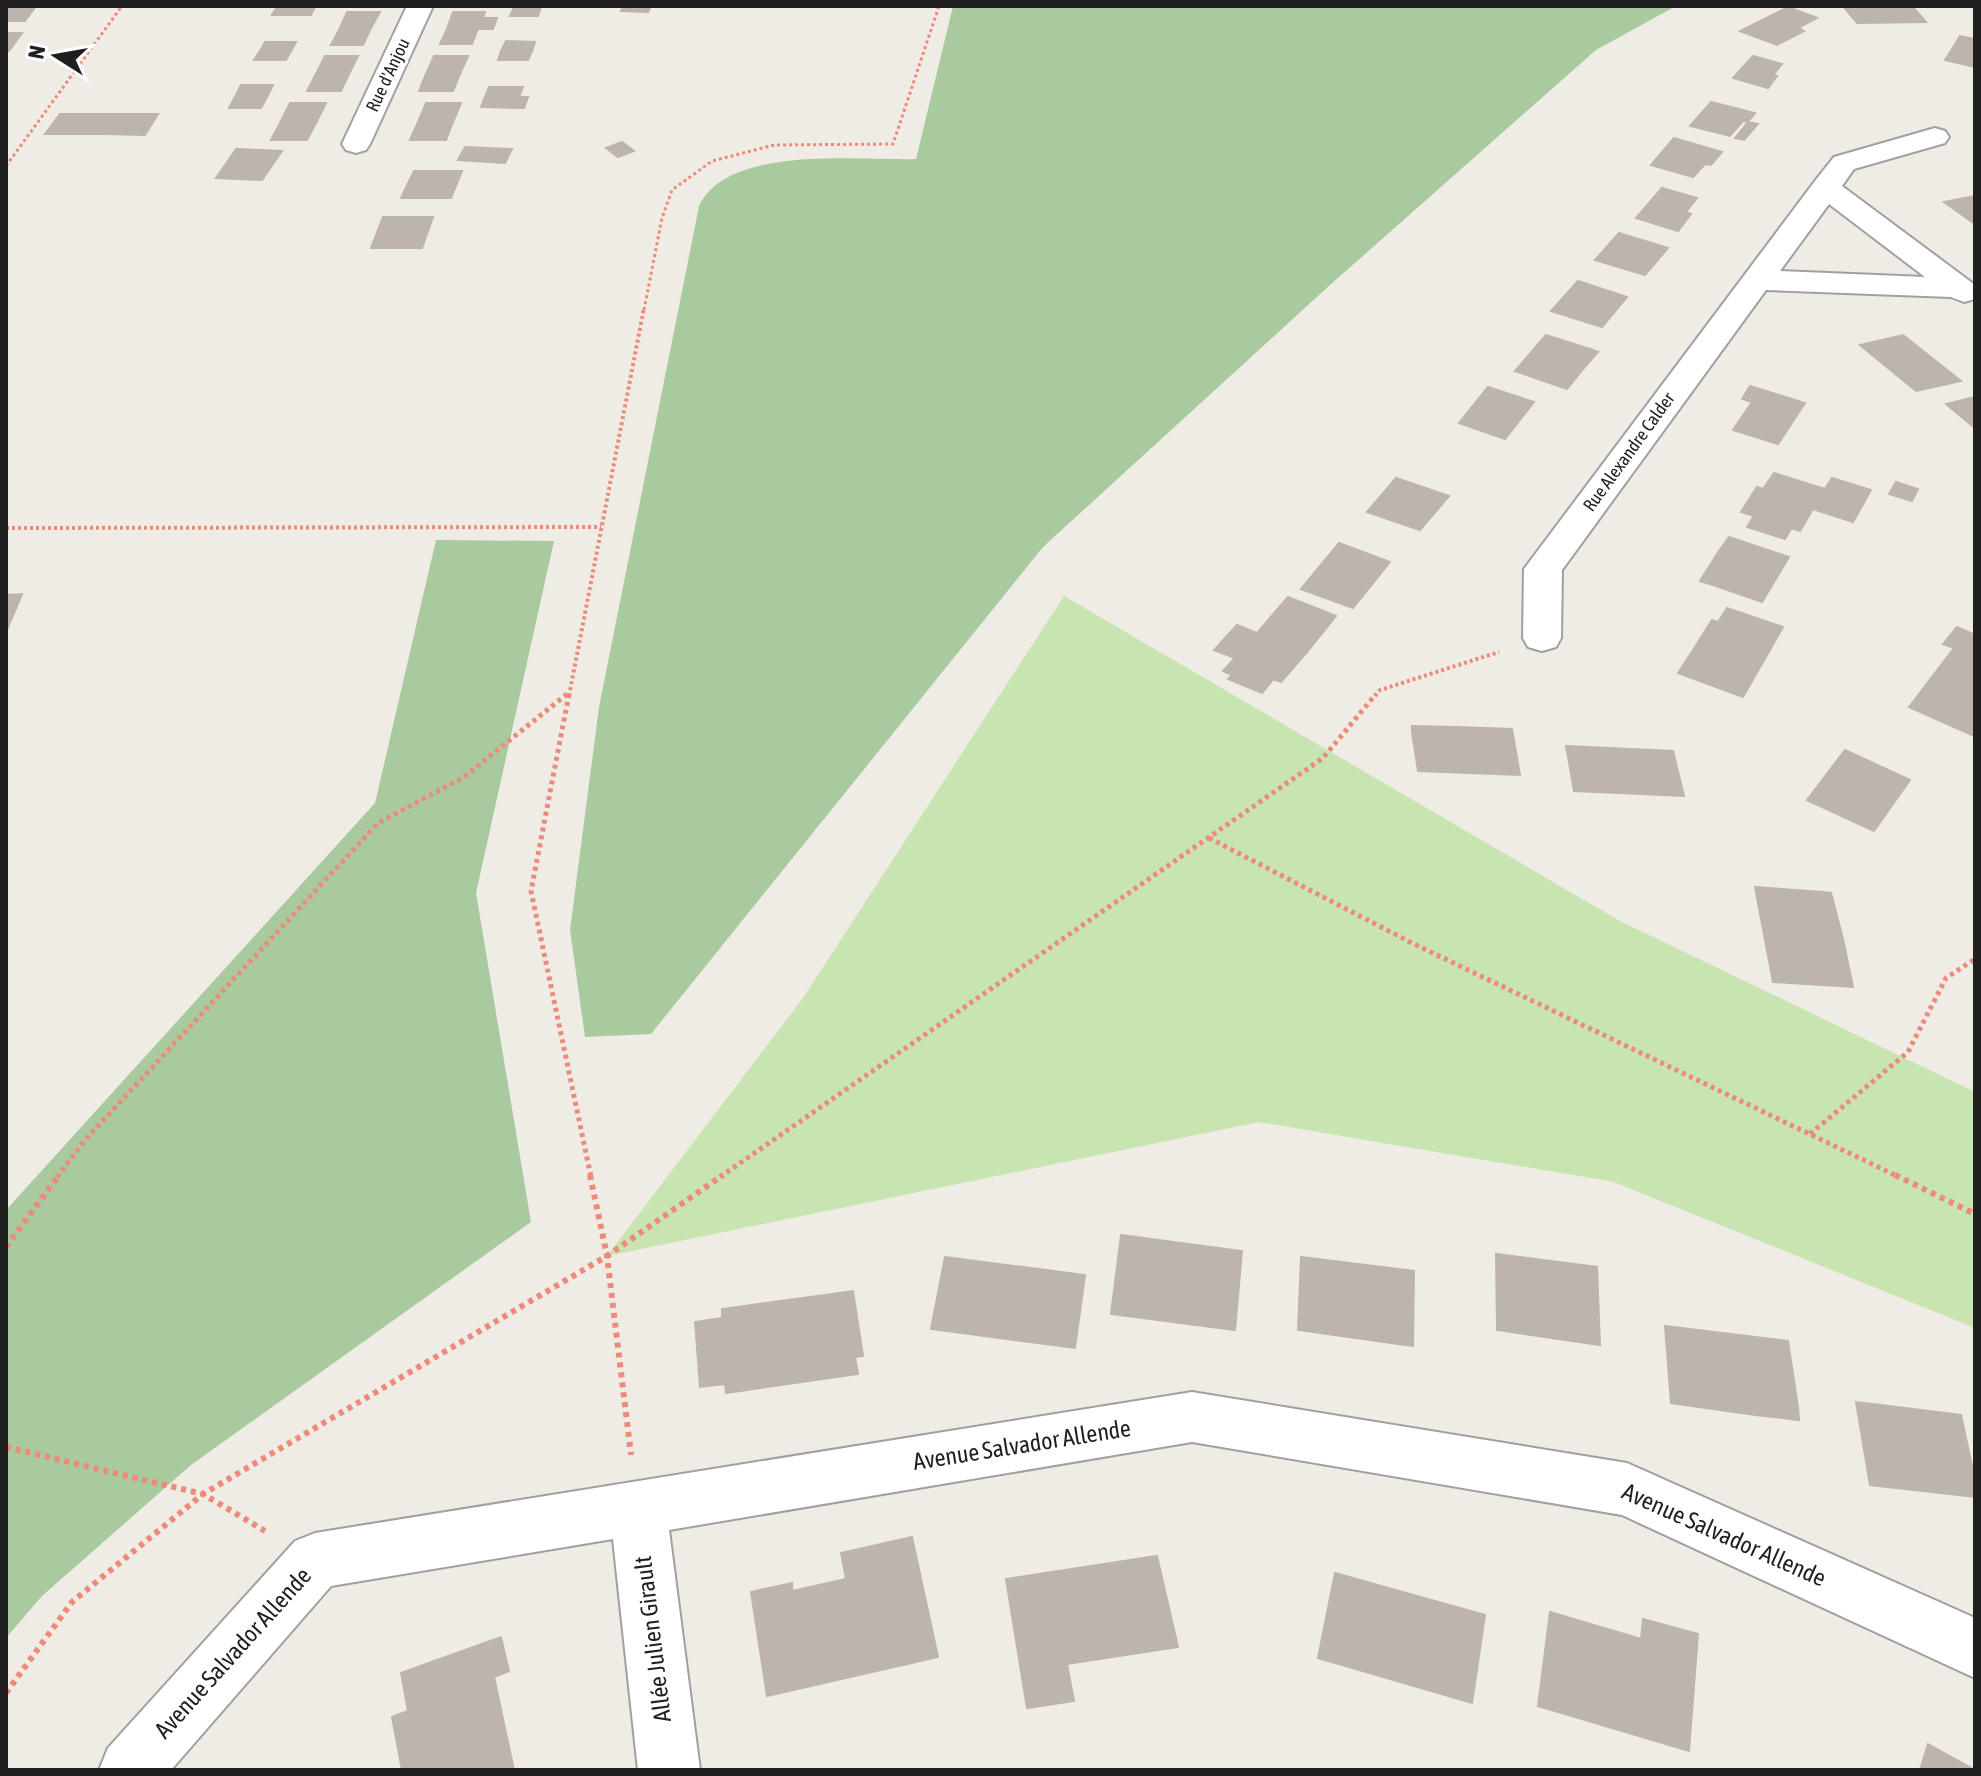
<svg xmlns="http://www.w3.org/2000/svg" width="1981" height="1776" font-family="'Asap Condensed',sans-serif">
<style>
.grass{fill:#c8e4b1}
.forest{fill:#a9ca9e}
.building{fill:#bcb5af;stroke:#bfb4aa;stroke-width:2}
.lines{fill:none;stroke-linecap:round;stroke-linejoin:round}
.minor-casing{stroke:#a0a0a0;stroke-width:4}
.path-far3{stroke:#ed8a79;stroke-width:3;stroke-dasharray:3 3;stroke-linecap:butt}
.path-far2{stroke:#ed8a79;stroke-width:4;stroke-dasharray:3 3;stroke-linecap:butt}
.path-far1{stroke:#ed8a79;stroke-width:5;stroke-dasharray:4 4;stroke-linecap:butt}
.path{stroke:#ed8a79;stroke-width:6;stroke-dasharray:5 5;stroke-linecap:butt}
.minor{fill:#fff;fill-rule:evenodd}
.labels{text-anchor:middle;stroke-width:6;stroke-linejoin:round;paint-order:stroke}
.far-street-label{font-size:18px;fill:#1f1f1f;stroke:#fff}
.near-street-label{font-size:24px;fill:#1f1f1f;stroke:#fff}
</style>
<rect width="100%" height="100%" fill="#efece6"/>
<!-- grass -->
<path class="grass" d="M1064,596L1620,921L1975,1092V1328L1614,1182L1259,1122L607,1256L803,998Z"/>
<!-- forest -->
<g class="forest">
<path d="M953,6H1676L1596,50L1330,285L1043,547L651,1034L585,1037L570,930L599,707L699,206C728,144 859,161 916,159Z"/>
<path d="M436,540L554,541L476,893L531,1222L191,1465L42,1596L6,1638V1210L375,803Z"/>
</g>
<!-- building -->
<g class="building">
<path d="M6,6H36L25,21H6Z"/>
<path d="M624,6H651L648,12L621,11Z"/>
<path d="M1843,6H1912L1926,22L1857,23Z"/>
<path d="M277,7H315L311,15H272Z"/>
<path d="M514,7H541L538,16H510Z"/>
<path d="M1788,7L1817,18L1798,28L1804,31L1777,45L1740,31Z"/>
<path d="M347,12H380L371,28H340Z"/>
<path d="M453,12H485L483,18H497L493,29H447Z"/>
<path d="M340,28H371L363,45H331Z"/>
<path d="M447,29H478L472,44H440Z"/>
<path d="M6,33H22L9,51H6Z"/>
<path d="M1960,36L1975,39V67L1945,60Z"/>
<path d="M506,41L535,42L532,51H501Z"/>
<path d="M265,42H296L291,51H260Z"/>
<path d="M260,51H291L286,60H254Z"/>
<path d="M501,51H532L528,60H498Z"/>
<path d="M325,56H358L349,74H316Z"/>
<path d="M434,56H468L460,74H426Z"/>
<path d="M1753,56L1782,64L1773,75L1777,76L1768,88L1733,78Z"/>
<path d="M316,74H349L341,91H307Z"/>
<path d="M426,74H460L453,91H419Z"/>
<path d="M241,85H273L267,97H235Z"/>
<path d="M489,87H523L519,97H485Z"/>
<path d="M235,97H267L261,108H229Z"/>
<path d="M485,97H528L524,108L481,107Z"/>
<path d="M1711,102L1755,113L1748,122L1743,121L1730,136L1690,126Z"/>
<path d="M290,103H326L317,121H281Z"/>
<path d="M426,103H461L453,122H418Z"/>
<path d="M60,114H78L64,134H45Z"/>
<path d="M78,114H118L105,134H64Z"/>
<path d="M118,114H158L145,135L105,134Z"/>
<path d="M281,121H317L307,140H271Z"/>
<path d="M418,122H453L446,140H410Z"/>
<path d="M1748,122L1758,124L1744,140L1735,138Z"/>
<path d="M1674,138L1722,152L1711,165L1705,164L1693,177L1651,165Z"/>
<path d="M622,142L634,151L618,157L606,148Z"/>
<path d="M465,147L512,149L505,163L458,160Z"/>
<path d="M236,149L282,151L262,180L216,178Z"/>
<path d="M414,171H462L451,198H401Z"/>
<path d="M1662,188L1697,198L1686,212L1691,214L1678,231L1636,218Z"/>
<path d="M1975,196V224L1944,202Z"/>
<path d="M383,217H433L422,248H371Z"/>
<path d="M1619,233L1668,248L1645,275L1595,260Z"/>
<path d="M1578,281L1627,297L1602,327L1551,311Z"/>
<path d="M1546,335L1590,349L1576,367L1583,369L1567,389L1515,371Z"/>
<path d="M1903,335L1961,381L1916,391L1860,345Z"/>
<path d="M1590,349L1598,352L1583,369L1576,367Z"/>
<path d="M1750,386L1805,403L1778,444L1733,430L1752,402L1742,399Z"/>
<path d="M1488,387L1534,402L1505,439L1459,423Z"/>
<path d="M1975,397V428L1946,404Z"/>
<path d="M1774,473L1825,489L1832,478L1871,490L1853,522L1813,509L1800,531L1741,512L1757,487L1763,489Z"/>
<path d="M1396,478L1449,496L1420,530L1367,512Z"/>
<path d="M1896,482L1918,489L1912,501L1889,494Z"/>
<path d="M1754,516L1791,529L1785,539L1747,527Z"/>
<path d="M1729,537L1789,557L1762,602L1710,584L1728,555L1719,551Z"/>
<path d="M1339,543L1390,562L1353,608L1301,589Z"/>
<path d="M1719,551L1728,555L1710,584L1700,581Z"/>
<path d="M22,594L6,632V595Z"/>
<path d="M1288,597L1336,616L1307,652L1299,648L1262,693L1228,679L1232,675L1223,671L1235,658L1214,650L1237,625L1257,633Z"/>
<path d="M1727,608L1783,627L1743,697L1686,676L1702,650L1695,647L1712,620L1718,622Z"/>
<path d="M1957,627L1975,635L1974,736L1909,707L1954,648L1943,644Z"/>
<path d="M1695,647L1702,650L1686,676L1678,673Z"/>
<path d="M1299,648L1307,652L1281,682L1273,679Z"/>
<path d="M1412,726L1457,727L1458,733L1412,732Z"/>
<path d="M1457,727L1512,729L1520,775L1418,771L1412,732L1458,733Z"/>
<path d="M1566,746L1673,751L1684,796L1574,791Z"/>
<path d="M1845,750L1910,780L1874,831L1807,800Z"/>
<path d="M1755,887L1822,892L1835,939H1843L1853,987L1773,982Z"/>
<path d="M1822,892L1831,893L1843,939H1835Z"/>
<path d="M1121,1235L1242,1251L1235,1330L1111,1314Z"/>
<path d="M1496,1254L1597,1267L1600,1345L1497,1330Z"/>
<path d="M945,1257L1085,1275L1075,1348L931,1329Z"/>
<path d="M1301,1257L1414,1271L1413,1346L1298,1330Z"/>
<path d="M853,1291L863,1356L855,1357L858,1374L726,1393L725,1384L700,1387L695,1322L722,1318V1309Z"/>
<path d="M1665,1326L1788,1341L1798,1407L1754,1402L1756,1415L1671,1403Z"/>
<path d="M1754,1402L1798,1407L1799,1420L1756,1415Z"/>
<path d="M1856,1402L1961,1415L1975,1480V1497L1870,1485Z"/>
<path d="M912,1537L938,1657L767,1696L751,1592L792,1583V1591L846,1579L841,1553Z"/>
<path d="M1157,1556L1178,1647L1067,1664L1074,1701L1027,1708L1006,1579Z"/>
<path d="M1335,1573L1485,1615L1472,1703L1318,1658Z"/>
<path d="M1550,1612L1641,1639L1643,1619L1698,1634L1689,1751L1538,1706Z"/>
<path d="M501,1637L509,1671L494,1677L514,1770H402L392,1717L408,1711L401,1673Z"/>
<path d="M1928,1744L1975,1770H1920Z"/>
</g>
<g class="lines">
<!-- minor casing -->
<g class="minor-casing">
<g id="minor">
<path d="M407,6H433L370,144L366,150L356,153L346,150L342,144Z"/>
<path d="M1935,128L1945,131L1949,137L1945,143L1854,169L1842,186L1975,285V299L1964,302L1951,297L1766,290L1562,570L1561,638L1556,647L1542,651L1528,647L1523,638L1524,569L1815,181L1834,157ZM1829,204L1925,277L1780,271Z"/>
<path d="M1192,1392L1627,1463L1975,1618V1678L1622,1515L1192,1442L669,1530L700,1770H638L613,1539L331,1586L171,1770H99L108,1748L295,1541L315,1533Z"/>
</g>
</g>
<!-- path-far3 -->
<g class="path-far3">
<path d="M6,166L122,6"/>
<path d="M644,310L662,218L672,190L712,161L774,145L893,144L939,6"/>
</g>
<!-- path-far2 -->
<g class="path-far2">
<path d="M6,528L601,527"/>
<path d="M565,696L569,693"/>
<path d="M569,696L644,308"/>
<path d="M1375,696L1380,690L1499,652"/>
</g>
<!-- path-far1 -->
<g class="path-far1">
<path d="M569,694L531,891L591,1177"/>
<path d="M1209,838L1412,943L1899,1177"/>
<path d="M1810,1134L1908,1052L1946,978L1975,959"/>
<path d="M57,1177L85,1140L378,823L464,777L567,694"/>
<path d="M720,1177L1323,758L1376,694"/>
</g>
<!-- path -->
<g class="path">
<path d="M590,1175L607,1256L631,1455"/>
<path d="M1895,1175L1975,1214"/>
<path d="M6,1247L59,1175"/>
<path d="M6,1447L203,1494L265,1531"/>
<path d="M6,1693L72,1602L203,1494L607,1256L723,1175"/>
</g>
<!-- minor -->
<use href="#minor" class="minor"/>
</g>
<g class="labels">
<!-- far-street labels -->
<g class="far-street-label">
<text transform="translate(388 75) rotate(-65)" y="6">Rue d'Anjou</text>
<text transform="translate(1629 452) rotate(-54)" y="6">Rue Alexandre Calder</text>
</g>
<!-- near-street labels -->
<g class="near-street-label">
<text transform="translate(1022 1445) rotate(-9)" y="8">Avenue Salvador Allende</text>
<text transform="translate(1724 1535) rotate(24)" y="8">Avenue Salvador Allende</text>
<text transform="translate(653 1639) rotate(-97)" y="8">Allée Julien Girault</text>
<text transform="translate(233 1653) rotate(-48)" y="8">Avenue Salvador Allende</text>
</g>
</g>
<!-- border -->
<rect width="1981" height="1776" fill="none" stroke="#1f1f1f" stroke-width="16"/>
<!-- north arrow -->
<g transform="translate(56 56) rotate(281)" stroke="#ffffff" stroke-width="6" paint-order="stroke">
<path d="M0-6L14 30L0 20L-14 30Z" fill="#1f1f1f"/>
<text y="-12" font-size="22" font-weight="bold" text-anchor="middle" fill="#1f1f1f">N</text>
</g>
</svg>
